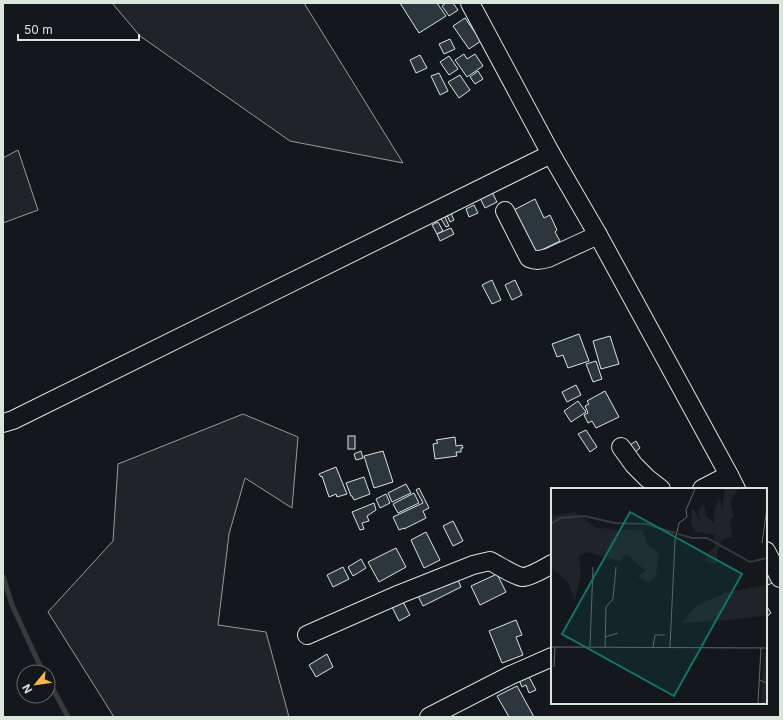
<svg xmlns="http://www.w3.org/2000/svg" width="783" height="720" font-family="Inter,sans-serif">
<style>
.green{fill:#202428;stroke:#939e99}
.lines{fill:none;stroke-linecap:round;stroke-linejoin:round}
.stream{stroke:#363b3e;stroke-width:5}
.building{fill:#2c363c;stroke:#d8e6dc}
.minor-casing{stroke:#d8e6dc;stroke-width:20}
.minor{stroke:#14181c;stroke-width:18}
.inset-river{fill:none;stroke:#363b3e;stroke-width:2}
.inset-road{fill:none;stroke:#626a69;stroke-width:1}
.view{fill:#0f766e;fill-opacity:0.15;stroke:#0f766e;stroke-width:2}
.inset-edge{fill:none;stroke:#d8e6dc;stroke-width:2}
</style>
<rect width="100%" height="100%" fill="#14181c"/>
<!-- green -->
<g class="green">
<path d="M112,3H304L403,163L290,141L140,36Z"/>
<path d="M18,150L38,210L3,223V158Z"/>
<path d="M243,414L298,437L292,508L245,478L229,534L218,625L266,632L289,717H114L48,612L113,541L118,464Z"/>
</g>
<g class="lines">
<!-- stream -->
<g class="stream">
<path d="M3,576L12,605L43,672"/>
<path d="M48,680L68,717"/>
</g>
</g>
<!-- building -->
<g class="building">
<path d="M400,3H437L446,16L419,33Z"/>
<path d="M446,3H453L458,10L449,16L442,6Z"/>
<path d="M465,18L481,41L469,49L453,26Z"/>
<path d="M450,39L455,49L444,54L439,44Z"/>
<path d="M464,54L467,59L475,54L483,66L467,77L455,60Z"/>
<path d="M420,55L427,68L416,73L410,60Z"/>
<path d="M449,56L458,69L449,75L440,62Z"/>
<path d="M478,71L483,79L475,84L470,77Z"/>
<path d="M439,73L448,91L440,95L431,76Z"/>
<path d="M460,75L470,90L459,98L448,82Z"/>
<path d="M492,192L497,202L485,208L480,198Z"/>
<path d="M535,199L544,218L550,215L557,230L555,232L560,241L533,254L512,211Z"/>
<path d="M474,205L478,213L469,217L466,209Z"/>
<path d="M450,211L454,220L450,222L446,213Z"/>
<path d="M444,215L449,226L446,227L440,217Z"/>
<path d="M438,222L443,231L437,234L432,225Z"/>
<path d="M451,228L454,234L440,241L437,234Z"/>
<path d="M492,280L501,300L492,304L482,285Z"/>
<path d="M515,280L522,295L512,300L505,285Z"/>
<path d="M579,334L589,361L568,368L563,355L557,357L552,344Z"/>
<path d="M610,336L619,364L601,369L593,341Z"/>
<path d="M596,361L602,379L593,382L586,364Z"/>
<path d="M576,385L581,395L567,402L562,392Z"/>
<path d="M605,391L619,417L596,428L592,421L588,423L584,415L588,413L585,406L589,404L587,401Z"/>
<path d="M578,401L586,412L571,422L564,411Z"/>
<path d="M586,430L597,447L590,452L578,434Z"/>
<rect x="348" y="436" width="7" height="13"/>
<path d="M455,437L456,446L462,445L463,448H461V452H456L457,456L435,459L433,444L438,443L436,440Z"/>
<path d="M636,441L640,448L635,452L630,445Z"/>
<path d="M361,451L363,458L356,460L354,454Z"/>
<path d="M383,451L393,482L374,488L364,456Z"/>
<path d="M336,467L347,494L337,497L336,494L329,497L322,476L321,477L319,474Z"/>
<path d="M364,477L370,494L354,500L352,496H351L346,483Z"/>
<path d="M406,484L411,493L392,502L388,493Z"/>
<path d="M419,488L429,508L423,511L426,518L404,529V528L399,530L393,517L423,503L416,490Z"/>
<path d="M414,493L419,503L398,513L393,504Z"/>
<path d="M386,494L390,503L380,508L376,499Z"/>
<path d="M374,503L376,510L367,516L369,521L362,523L364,529L360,530L352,512Z"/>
<path d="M453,521L463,541L453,546L443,526Z"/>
<path d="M426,532L440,560L424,568L411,540Z"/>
<path d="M396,548L406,567L379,582L368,562Z"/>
<path d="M361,559L366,568L353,576L348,567Z"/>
<path d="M766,566L778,580L766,586Z"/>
<path d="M343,567L349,579L333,587L327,575Z"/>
<path d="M455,573L461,587L423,606L416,592Z"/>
<path d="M497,574L506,592L480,605L471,586Z"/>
<path d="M401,598L410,615L399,621L390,603Z"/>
<path d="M766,605L771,613L766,617Z"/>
<path d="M516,620L522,635L516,637L523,655L502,663L489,631Z"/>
<path d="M327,654L333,667L316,677L309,665Z"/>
<path d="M528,675L536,690L529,693L526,685L522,687L519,680Z"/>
<path d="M517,686L534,717H509L497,696Z"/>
</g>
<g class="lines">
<!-- minor casing -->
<g class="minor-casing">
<g id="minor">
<path d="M470,3L551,154L598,235L729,475L736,489"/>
<path d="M505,211L529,258C536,261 541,260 548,258L598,235"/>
<path d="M3,423L13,420L551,154"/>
<path d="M621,447L634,465L647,478L661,489"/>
<path d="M702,489L729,475"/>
<path d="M766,551L780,578"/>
<path d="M307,635L400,594L473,565L490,561C498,565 515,576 522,577C530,577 545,568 552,564"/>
<path d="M429,717L511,675L552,657"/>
</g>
</g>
<!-- minor -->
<use href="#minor" class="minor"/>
</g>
<!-- overview -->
<g transform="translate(551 488)">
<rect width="216" height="216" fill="#14181c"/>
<path d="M174,1H187L179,14L183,28L179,33L181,49L172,51L166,64V76L155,74L156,65L164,59V47L144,44L140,36L141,20L148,30V22L153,16L155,28L163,35V23L169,10L171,22ZM24,24L44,39L65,42L91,41L97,57L108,65L105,88L97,95L86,88L95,83L75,66L69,73L37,64L28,67L30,85L24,112L17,94L0,79V28ZM216,97V127L169,133L131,135L144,119L173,105ZM213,164H216V215H210Z" fill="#202428"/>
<path class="inset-river" d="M0,36L9,30L34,28L63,35L95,36L124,45M127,46L141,50H156L199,74L216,70"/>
<path class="inset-road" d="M211,55L216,20M54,149L67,145M39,158L42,79M0,159L216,160M54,159L55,119L62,111L65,79M102,159L104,147H114M119,159L124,52L128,35L136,29L135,22L144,1M3,179L4,159M208,192L216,195V208M207,215L210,160"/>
<path class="view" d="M79,24L191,86L123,208L11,146Z"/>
<rect width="216" height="216" class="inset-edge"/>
</g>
<!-- border -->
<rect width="783" height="720" fill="none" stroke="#d8e6dc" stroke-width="8"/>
<!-- north arrow -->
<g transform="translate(36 684) rotate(241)"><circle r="19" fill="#14181c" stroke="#626a69"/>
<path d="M0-3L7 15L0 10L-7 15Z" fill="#ffb74d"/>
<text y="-6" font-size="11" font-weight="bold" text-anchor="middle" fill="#d8e6dc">N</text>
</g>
<!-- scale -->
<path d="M18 34v6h121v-6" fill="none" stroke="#d8e6dc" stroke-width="2"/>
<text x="24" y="34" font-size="12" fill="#d8e6dc" stroke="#14181c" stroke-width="3" paint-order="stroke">50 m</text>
</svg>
